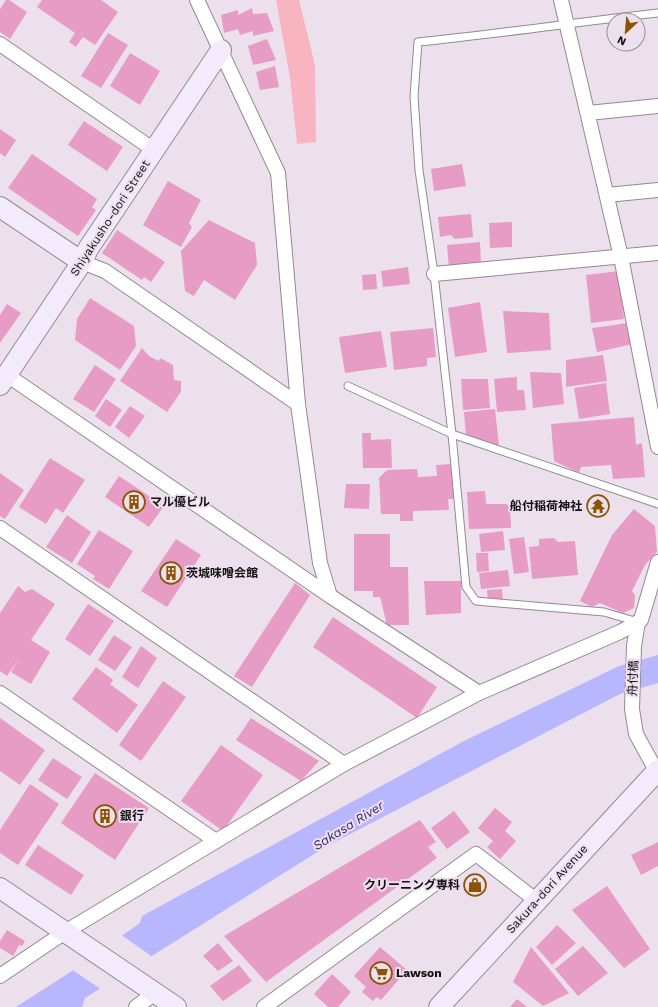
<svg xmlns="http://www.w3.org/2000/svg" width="658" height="1007" font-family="'Work Sans','Noto Sans JP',sans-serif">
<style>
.green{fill:#f8b4c0}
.water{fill:#b8b6fd}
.pier{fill:#ede0ed}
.building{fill:#e69cc4}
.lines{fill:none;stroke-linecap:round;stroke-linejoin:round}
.lane-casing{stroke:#948894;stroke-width:9}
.street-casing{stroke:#948894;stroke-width:16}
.secondary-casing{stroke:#948894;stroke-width:22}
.lane{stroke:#fff;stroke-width:7}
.street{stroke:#fff;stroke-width:14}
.secondary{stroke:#f3ebfb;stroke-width:20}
.labels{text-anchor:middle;stroke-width:4;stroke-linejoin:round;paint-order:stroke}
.street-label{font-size:12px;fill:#151015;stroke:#ede0ed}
.poi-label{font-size:12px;font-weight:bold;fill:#151015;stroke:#ede0ed;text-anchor:start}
.water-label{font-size:13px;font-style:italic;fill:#362777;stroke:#ede0ed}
</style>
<rect width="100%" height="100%" fill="#ede0ed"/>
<!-- green -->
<path class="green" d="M276,0H299L315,65L316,142L297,144L290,78Z"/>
<!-- water -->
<path class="water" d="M658,655V683L620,694L327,846L85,998L82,1007H16L72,971L140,923L142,916L464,741L619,666Z"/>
<!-- pier -->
<path class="pier" d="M120,934L154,958L102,990L71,969Z"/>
<!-- building -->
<g class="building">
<path d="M6,0H9L27,12L10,39L0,32V9Z"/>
<path d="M42,0H101L118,12L95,45L83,37L76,47L69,42L75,33L37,7Z"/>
<path d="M252,8L253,14L267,13L274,31L253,36V31L240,35L238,29L224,33L221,15L238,10V15Z"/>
<path d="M108,33L128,45L101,88L81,76Z"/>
<path d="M267,39L276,60L253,65L248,46Z"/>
<path d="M130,53L160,71L140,105L110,86Z"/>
<path d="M275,66L279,87L260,90L256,72Z"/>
<path d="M84,121L123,147L107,171L68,145Z"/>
<path d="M0,129L16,140L5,157L0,153Z"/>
<path d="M32,154L97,199L92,207L96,210L78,236L8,188Z"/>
<path d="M462,164L466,186L434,191L431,169Z"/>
<path d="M168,181L201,200L189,223L192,227L181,247L143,225Z"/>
<path d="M471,214L473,237L455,239L451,235L440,237L438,217Z"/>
<path d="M209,220L255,243L257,265L235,300L204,280L194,296L185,291L181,251Z"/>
<path d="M512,222V247L490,248L489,223Z"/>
<path d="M117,230L165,262L151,282L144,277L142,280L102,253Z"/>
<path d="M480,242L481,266L449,268L447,245Z"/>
<path d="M408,267L410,284L383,287L381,271Z"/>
<path d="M619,271L624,319L591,323L586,275Z"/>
<path d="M376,274L377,289L363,290L362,275Z"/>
<path d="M90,298L134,326L136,346L120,370L75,340L77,319Z"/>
<path d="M480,302L487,352L455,357L448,308Z"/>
<path d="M7,304L21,313L0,343V315Z"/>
<path d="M503,311L549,313L551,350L507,353Z"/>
<path d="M628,323L633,344L597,352L592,328Z"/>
<path d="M433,328L436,357L427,358V366L394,370L390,332Z"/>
<path d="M381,331L387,367L345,373L339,337Z"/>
<path d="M142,348L149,356L159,361L160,358L173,365L174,380L181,381V392L167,412L120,381Z"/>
<path d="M603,355L607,381L566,387V360Z"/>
<path d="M95,365L116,379L94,412L73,399Z"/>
<path d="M530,372L561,373L564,404L533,408Z"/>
<path d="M517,377V390H524L526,410L497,412L494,379Z"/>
<path d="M461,379H488L490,408L463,410Z"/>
<path d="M606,383L610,414L579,419L574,388Z"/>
<path d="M106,399L122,410L110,427L95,416Z"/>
<path d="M130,406L145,416L129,438L115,427Z"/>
<path d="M495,409L499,446L466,437L464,412Z"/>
<path d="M634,417L636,445L642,443L645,477L613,479L611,465L581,467L579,473L554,461L551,424Z"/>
<path d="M362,433H371V440L391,439L392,468H363Z"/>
<path d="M50,458L85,480L63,513L56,508L46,524L19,507Z"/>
<path d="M452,464L454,499H448L449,510L413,511V521H400V514H381L379,478L387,470L417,469L418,477L437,476L436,465Z"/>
<path d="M0,473L24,490L5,519L0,516Z"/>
<path d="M119,476L164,506L149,527L105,497Z"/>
<path d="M346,484H370L369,509L344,508Z"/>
<path d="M485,491L486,504H506L510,506L511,528L469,529L467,492Z"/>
<path d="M634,509L655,526L657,552L645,565L632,591L635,595L634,608L623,613L600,603L592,607L580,601L612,535Z"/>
<path d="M67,515L91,532L72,563L46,547Z"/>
<path d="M99,530L133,551L109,589L93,579L95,576L77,564Z"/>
<path d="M503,531L505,550L481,552L479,534Z"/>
<path d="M354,534H390V567H408L409,625H387L380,597H373V591H354Z"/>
<path d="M524,537L529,572L514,574L509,539Z"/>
<path d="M554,538L558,542L575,541L578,575L532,579L529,547L539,546V539Z"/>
<path d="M176,539L201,555L167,607L141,591Z"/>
<path d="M476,553H488L489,571L477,572Z"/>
<path d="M508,570L510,586L481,589L479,573Z"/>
<path d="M424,581H461V613L426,615Z"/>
<path d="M295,583L310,595L252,687L234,676Z"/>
<path d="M18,586L25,592L32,589L55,604L31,640L50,652L31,684L11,672L19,658L7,676L0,671V613Z"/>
<path d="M502,589L503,601L488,602L487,590Z"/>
<path d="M88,604L114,621L90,656L65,639Z"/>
<path d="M333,617L437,687L417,718L313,647Z"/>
<path d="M114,635L132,647L115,671L98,660Z"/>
<path d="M141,646L157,658L138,688L122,677Z"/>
<path d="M96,667L113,680L110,684L138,705L117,733L72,699Z"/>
<path d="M163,681L186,697L141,761L119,745Z"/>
<path d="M0,718L45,750L20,785L0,771Z"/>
<path d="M251,718L319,761L301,781L236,740Z"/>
<path d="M221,745L263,775L223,831L181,801Z"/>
<path d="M53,758L82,777L67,799L38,780Z"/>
<path d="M95,773L149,808L115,860L61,823Z"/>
<path d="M30,784L59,804L18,865L0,853V830Z"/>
<path d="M495,808L512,822L505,831L516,841L500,859L487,847L493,841L478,828Z"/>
<path d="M454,811L470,832L447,849L431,828Z"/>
<path d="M420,820L436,842L428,847L437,858L266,982L224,936Z"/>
<path d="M658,842V866L641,875L631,855Z"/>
<path d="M38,845L84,875L71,895L25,865Z"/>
<path d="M607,886L650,949L624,968L572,910Z"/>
<path d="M557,925L576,943L552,965L536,947Z"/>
<path d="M7,930L25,941L22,946L19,945L13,956L0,948V941Z"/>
<path d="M218,943L233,961L218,971L203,956Z"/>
<path d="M583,946L608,973L578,996L555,969Z"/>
<path d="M380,947L407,970L381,1000L377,997L373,1001L362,992L366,987L354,976Z"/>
<path d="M531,947L569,993L543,1006L513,982Z"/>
<path d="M239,965L252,981L223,1001L210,986Z"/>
<path d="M332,974L351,992L338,1007H328L314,994Z"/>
<path d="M517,999L527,1007H510Z"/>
</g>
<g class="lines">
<!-- lane casing -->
<g class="lane-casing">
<g id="lane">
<path d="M348,386L452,434L658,504"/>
<path d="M638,622L604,612L476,601L466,587L452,434L434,274L419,170L414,96L418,42C498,34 578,22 658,13"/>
</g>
</g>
<!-- street casing -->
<g class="street-casing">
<g id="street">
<path d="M197,0L278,173L298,404L320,563L330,596L479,693"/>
<path d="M561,0L621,257L658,447"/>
<path d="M0,44L154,150"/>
<path d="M588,113L658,106"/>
<path d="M607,195L658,190"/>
<path d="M82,262L105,271L298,404"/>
<path d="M434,274L658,253"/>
<path d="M7,375L330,596"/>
<path d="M0,528L344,764"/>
<path d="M658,562L641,620L638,622L634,646L632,709L636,734L658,774"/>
<path d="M0,693L216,841"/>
<path d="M0,976L65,932L344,764L479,693L620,632L638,622"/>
<path d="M136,1007L155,993"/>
<path d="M264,1007L476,854L537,901"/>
</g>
</g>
<!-- secondary casing -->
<g class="secondary-casing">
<g id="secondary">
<path d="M0,207L82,262"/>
<path d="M0,385L82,262L88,249L221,50"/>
<path d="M0,888L176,1007"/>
<path d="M439,1007L658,770"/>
</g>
</g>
<!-- lane -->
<use href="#lane" class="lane"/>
<!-- street -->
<use href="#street" class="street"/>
<!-- secondary -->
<use href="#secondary" class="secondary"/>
</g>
<!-- icons -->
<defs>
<g id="building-ring" transform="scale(1.15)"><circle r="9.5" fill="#ede0ed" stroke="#8a5403" stroke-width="1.5"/><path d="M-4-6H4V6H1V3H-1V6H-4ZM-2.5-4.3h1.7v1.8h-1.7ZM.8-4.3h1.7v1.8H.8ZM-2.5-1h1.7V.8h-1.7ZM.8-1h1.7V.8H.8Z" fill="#8a5403"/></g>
<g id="temple-ring" transform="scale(1.15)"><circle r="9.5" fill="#ede0ed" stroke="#8a5403" stroke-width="1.5"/><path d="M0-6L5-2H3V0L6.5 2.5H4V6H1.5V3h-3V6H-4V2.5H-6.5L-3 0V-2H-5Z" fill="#8a5403"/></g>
<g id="shop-ring" transform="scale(1.15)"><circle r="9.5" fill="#ede0ed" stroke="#8a5403" stroke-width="1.5"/><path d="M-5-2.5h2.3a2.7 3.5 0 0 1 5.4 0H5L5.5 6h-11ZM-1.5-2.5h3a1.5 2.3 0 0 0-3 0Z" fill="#8a5403"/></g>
<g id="supermarket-ring" transform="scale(1.15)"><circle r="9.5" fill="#ede0ed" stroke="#8a5403" stroke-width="1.5"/><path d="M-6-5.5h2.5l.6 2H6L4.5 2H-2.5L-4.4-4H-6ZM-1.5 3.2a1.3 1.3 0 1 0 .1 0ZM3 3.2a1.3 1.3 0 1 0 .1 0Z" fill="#8a5403"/></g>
</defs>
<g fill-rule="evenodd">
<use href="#building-ring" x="134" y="502"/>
<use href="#temple-ring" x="598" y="506"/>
<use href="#building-ring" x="171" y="573"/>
<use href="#building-ring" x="105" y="816"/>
<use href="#shop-ring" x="475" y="885"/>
<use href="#supermarket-ring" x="381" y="973"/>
</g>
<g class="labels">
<!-- street labels -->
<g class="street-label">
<text transform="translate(110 218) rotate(-57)" y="4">Shiyakusho-dori Street</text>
<text transform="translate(633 678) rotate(-88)" y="4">舟付橋</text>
<text transform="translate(547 889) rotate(-48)" y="4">Sakura-dori Avenue</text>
</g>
<!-- poi labels -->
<g class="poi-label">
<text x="150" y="506">マル優ビル</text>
<text x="582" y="510" text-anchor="end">船付稲荷神社</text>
<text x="186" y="577">茨城味噌会館</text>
<text x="120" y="820">銀行</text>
<text x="460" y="889" text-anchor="end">クリーニング専科</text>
<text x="396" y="977">Lawson</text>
</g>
<!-- water labels -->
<g class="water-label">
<text transform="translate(348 825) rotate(-32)" y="5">Sakasa River</text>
</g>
</g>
<!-- north arrow -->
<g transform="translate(626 32) rotate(206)"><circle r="19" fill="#ede0ed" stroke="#978d97"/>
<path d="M0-3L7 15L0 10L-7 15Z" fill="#8a5403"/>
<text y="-6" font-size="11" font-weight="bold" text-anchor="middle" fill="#151015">N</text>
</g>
</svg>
